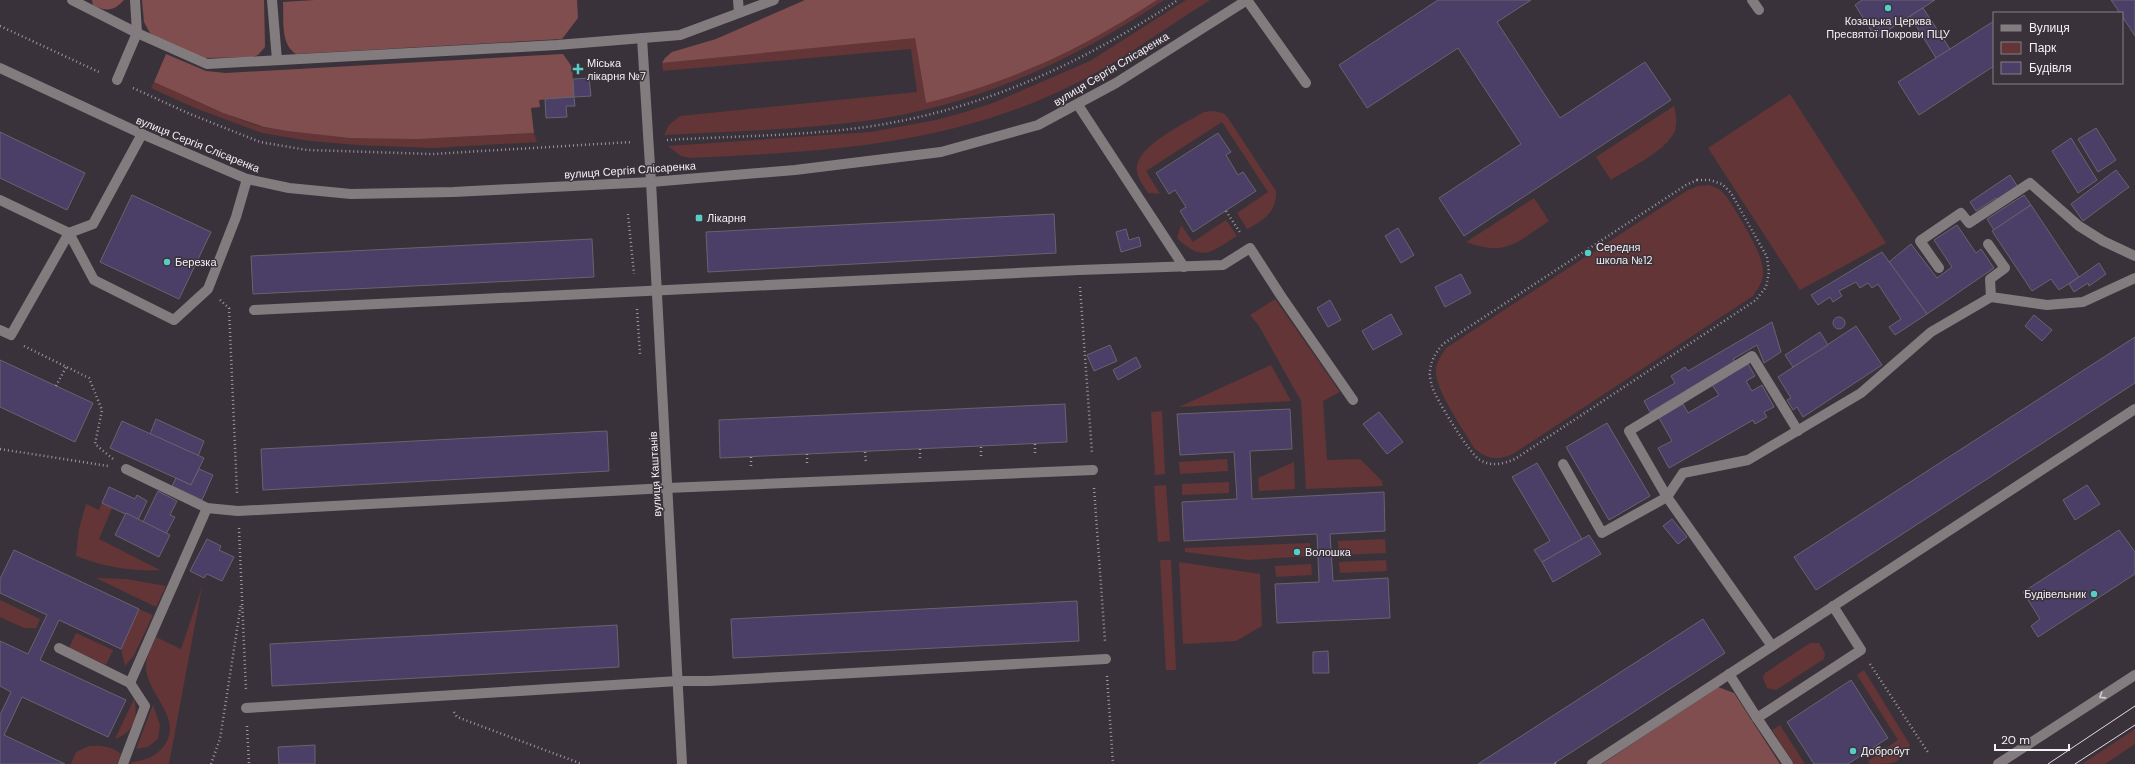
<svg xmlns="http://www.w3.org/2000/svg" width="2135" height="764" font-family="'DM Sans',sans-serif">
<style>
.green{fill:#633536}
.forest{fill:#804e4e}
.building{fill:#4b3e67;stroke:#67646f}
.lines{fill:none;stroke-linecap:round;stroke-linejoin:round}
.path{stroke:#9e979e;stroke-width:2.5;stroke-dasharray:1 3;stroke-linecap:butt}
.minor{stroke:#827c7f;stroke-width:10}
.tram{stroke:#e1dbe1;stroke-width:1}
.oneway{stroke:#d2cdd2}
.poi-dot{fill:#56cec4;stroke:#3a323a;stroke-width:1.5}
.labels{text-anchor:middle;stroke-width:3;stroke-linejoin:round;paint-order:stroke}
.poi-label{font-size:11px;fill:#f5f0f5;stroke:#3a323a;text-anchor:start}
.street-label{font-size:11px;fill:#f5f0f5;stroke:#3a323a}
</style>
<rect width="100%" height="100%" fill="#3a323a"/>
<!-- green -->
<g class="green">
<path d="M1157,0H1164C1073,61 973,107 864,121C798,130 730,131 664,135L669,125L680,116L917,92L911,49L663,71L662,63L915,37L926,103C1009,83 1086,47 1157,0Z"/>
<path d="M1186,0H1210C1158,33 1106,72 1049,96C932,147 815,152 690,158L681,156L668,146L871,132L936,120L965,112L993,103L1090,61Z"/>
<path d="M154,82C190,98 225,116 263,127C281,131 299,132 317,134C390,142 462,137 534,133L537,142L433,148L358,145L310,141L262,133L195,108L151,88Z"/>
<path d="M1790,94L1886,243L1800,290L1708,148Z"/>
<path d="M1674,106C1676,115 1678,124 1674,133C1665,151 1628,169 1611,180L1596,157Z"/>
<path d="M1213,111L1223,113L1228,118L1276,191C1277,212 1264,220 1247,229L1237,213L1268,192L1222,122L1146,171L1160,194L1148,193C1144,186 1138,179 1137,171C1133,147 1186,123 1204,112Z"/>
<path d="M1709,185L1719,189L1727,197C1737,214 1763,252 1763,271C1764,281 1758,288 1753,296L1513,454C1497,461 1487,459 1474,448C1464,430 1437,393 1436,373C1435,363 1441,356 1446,348L1688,190L1698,186Z"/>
<path d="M1534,198L1549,221C1517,242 1506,257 1466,242Z"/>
<path d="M1226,220L1237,236C1211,252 1203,263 1177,238L1181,225L1193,242Z"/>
<path d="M1275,299L1340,392L1323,401L1327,460L1360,459L1382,481L1383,486L1306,489L1301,401L1259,326L1250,315Z"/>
<path d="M1271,365L1291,401L1179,407Z"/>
<path d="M1162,411L1165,474L1155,475L1151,412Z"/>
<path d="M1227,459L1228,471L1180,474L1179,462Z"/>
<path d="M1294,462L1295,489L1259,491L1258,478Z"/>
<path d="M1229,482V493L1182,495V484Z"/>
<path d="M1166,485L1170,541L1158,542L1154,486Z"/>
<path d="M102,503L112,508L99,539L160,570C132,572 102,566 76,556L79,529L86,504L99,510Z"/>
<path d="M1385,539L1386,553L1339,555L1338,541Z"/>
<path d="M1310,543L1311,556L1248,560L1185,552V548Z"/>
<path d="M1160,560H1171L1176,670H1166Z"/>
<path d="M1386,560L1387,571L1340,573L1339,562Z"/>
<path d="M1179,562L1260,574L1262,626L1236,641L1183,644Z"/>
<path d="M1311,564L1312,575L1276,577L1275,566Z"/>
<path d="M96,578L126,579L166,586L156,607Z"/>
<path d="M202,587L169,764H131L132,762C145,760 156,757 164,746C184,719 148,695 146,669C145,657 152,647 156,637L181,649Z"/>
<path d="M0,600L40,619L36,628H24L0,617Z"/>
<path d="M139,609L153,615L134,655L125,666L121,649Z"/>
<path d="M76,633L113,650L106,665L69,648Z"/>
<path d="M1810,643H1819L1825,653L1824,659L1776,690L1767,688L1763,678L1765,673Z"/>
<path d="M1864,670L1910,745C1899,764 1896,764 1870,764L1868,761L1898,740L1857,675Z"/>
<path d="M134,699C139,717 133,733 115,739Z"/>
<path d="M153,705L160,725L158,739L148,747L136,749Z"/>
<path d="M1780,725L1805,764H1794L1772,730Z"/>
<path d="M2135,729V744L2105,764H2082Z"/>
<path d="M89,746C101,745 111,746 121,754L117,764H71L76,752Z"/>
</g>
<!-- forest -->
<g class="forest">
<path d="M92,0H124C114,11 106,12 93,5Z"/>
<path d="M142,0H264L265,47L258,55L252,57L204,58L156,37L150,33L144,22Z"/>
<path d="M315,0H577L578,18L562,39L296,54C280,44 284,19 283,2Z"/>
<path d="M805,0H1157C1082,49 1012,82 926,103L915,38L662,63L665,58L672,52L716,39Z"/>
<path d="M166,54L206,71L226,73L563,54L572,67L574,97L539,100L540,107L531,108L534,133L417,139L350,138L287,131L264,127L223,113L154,82Z"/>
<path d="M1718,687L1734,693L1780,764H1602Z"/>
</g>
<!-- building -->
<g class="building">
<path d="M1438,0H1531L1497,22L1560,118L1645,62L1671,100L1464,236L1439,198L1521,144L1458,48L1367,108L1339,65Z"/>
<path d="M1862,0H1935L1876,38L1855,5Z"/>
<path d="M2111,0H2135V36L2122,16V13H2120Z"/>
<path d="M1923,8L1950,49L1936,58L1910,16Z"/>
<path d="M1994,21V66L1919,115L1898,82Z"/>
<path d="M589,78L591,96L574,97L573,79Z"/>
<path d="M574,97L575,106H566L567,117L546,118L545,99Z"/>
<path d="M2096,128L2116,160L2098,172L2078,139Z"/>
<path d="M0,132L85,173L67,210L0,178Z"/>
<path d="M1218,133L1231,152L1226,155L1238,175L1243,172L1256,191L1193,232L1180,211L1186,207L1175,190L1169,194L1156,173Z"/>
<path d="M2071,138L2097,180L2078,193L2052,151Z"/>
<path d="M2116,170L2129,187L2083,221L2071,204Z"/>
<path d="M2010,175L2018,187L1998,200L1996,198L1976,211L1970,202Z"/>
<path d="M132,195L211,232L179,299L100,262Z"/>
<path d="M2024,195L2031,205L1994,230L1987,219Z"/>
<path d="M2031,205L2079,277L2059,290L2051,279L2032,291L1992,231Z"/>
<path d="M1054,214L1056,253L708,272L706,232Z"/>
<path d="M1957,225L1976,253L1981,249L1994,268L1927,314L1889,262L1911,244L1937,278L1952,267L1934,240Z"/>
<path d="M1398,228L1414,255L1401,263L1385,236Z"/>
<path d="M1126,229L1129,240L1139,237L1141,246L1121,252L1116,232Z"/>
<path d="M592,239L594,277L253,294L251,256Z"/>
<path d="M1882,252L1927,314L1895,335L1889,327L1901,319L1878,284L1872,288L1868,283L1860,288L1856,282L1839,291L1842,296L1833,302L1830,297L1818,305L1811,295Z"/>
<path d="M2099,263L2106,274L2089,286L2088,283L2074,292L2069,284Z"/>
<path d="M1461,274L1471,293L1445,307L1435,287Z"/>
<path d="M1330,300L1341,320L1328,327L1317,308Z"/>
<path d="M1391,314L1402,334L1373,350L1362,331Z"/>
<path d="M2034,315L2052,330L2042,341L2025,326Z"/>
<circle cx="1839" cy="323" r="6"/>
<path d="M1772,322L1781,352L1764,363L1757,345L1733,359L1735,361L1650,412L1644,401L1675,383L1671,376L1685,367L1688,371Z"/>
<path d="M1856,326L1882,365L1803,417L1797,407L1793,410L1787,400L1791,398L1778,377Z"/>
<path d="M1820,332L1828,345L1793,367L1785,355Z"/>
<path d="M2135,337V383L1816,590L1794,557Z"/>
<path d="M1110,345L1117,361L1094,371L1087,355Z"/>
<path d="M1136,357L1141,367L1118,380L1113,370Z"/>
<path d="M0,360L93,403L75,442L0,407Z"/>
<path d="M1748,364L1755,376L1746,381L1752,391L1762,385L1774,407L1764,412L1767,417L1755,424L1753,420L1669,468L1658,448L1672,441L1659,418L1683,404L1688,413L1719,395L1712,385Z"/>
<path d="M1065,404L1067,442L720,458L719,420Z"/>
<path d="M1290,409L1292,449L1250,451L1252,499L1384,492L1385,531L1330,534L1333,581L1388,578L1390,618L1277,623L1275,584L1319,582L1317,534L1184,541L1182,502L1237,499L1234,452L1180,455L1177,414Z"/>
<path d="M1379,412L1403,442L1387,454L1363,424Z"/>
<path d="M156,419L204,441L198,456L150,434Z"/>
<path d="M122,421L204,458L191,485L110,448Z"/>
<path d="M1607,423L1650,496L1609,520L1566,447Z"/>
<path d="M607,431L609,471L263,490L261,449Z"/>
<path d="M1537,463L1582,539L1542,562L1534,550L1550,541L1512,477Z"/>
<path d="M199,469L213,475L202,500L172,486L176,478L191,485Z"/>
<path d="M2087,485L2100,504L2075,520L2063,500Z"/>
<path d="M109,487L135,499L137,495L147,501L138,520L102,503Z"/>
<path d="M158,491L177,501L170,515L175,517L166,534L143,522Z"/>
<path d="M126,513L170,535L159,557L115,535Z"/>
<path d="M1672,519L1687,537L1678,544L1663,526Z"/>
<path d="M2119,530L2135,552V574L2038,637L2031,626L2040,619L2023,592Z"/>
<path d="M1589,535L1601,554L1553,582L1542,562Z"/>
<path d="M207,539L221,546L219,550L234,557L222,581L207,574L204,578L190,571Z"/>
<path d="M14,550L139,609L121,649L59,620L40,660L126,700L108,737L22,697L4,735L65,764H0V715L11,692L0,686V641L28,654L47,615L0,593V579Z"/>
<path d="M1077,601L1079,641L733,658L731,619Z"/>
<path d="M1703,619L1725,653L1702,668L1553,764H1478Z"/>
<path d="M617,625L619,667L272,686L270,644Z"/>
<path d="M1328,651L1329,673H1313V652Z"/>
<path d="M1851,680L1888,738L1848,764H1814L1787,722Z"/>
<path d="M315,745V764H279L278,747Z"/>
</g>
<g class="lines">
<!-- path -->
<g class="path">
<path d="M0,26L101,73"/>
<path d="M133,88L190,114L260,142L307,150L433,154L632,142"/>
<path d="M667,140C733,136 801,136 866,127C982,110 1081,64 1178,0"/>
<path d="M1697,180H1710L1722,184L1731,193L1767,257L1769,272L1766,287L1756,300L1515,459C1503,464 1492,467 1480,460C1471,456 1435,398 1432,386C1431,382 1429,375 1430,371C1431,360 1436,352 1443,344L1686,185Z"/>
<path d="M1226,211L1241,234"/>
<path d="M628,214L634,274"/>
<path d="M1080,287L1092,453"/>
<path d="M220,300L229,308L237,493"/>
<path d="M637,309L640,354"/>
<path d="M24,346L89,378L102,410L95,444L113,459"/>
<path d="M56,386L66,367"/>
<path d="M1035,444V456"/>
<path d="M981,447V458"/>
<path d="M0,449L108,466"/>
<path d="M920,449V460"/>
<path d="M865,452L866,463"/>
<path d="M807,454V465"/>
<path d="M751,457V466"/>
<path d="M1094,488L1105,641"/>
<path d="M239,528L246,691"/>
<path d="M1870,664L1929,754"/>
<path d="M1107,676L1113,764"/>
<path d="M454,712L457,717L582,764"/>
<path d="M247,726L249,764"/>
<path d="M1555,763L1556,764"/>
<path d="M211,764L220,739L241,604"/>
</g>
<!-- minor -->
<g class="minor">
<path d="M72,0L137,33L207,64L557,45L680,35L774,0"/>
<path d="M272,0L277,60"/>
<path d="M738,0L739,12"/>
<path d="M1247,0L1306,83"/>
<path d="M1752,0L1759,10"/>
<path d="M642,38L651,182L682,764"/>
<path d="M0,68L142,134L247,179L289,188L351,194L453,192L651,182L795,170L941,152L1038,125L1116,83L1247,0"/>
<path d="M117,80L137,33L135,0"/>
<path d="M1078,105L1184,267"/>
<path d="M0,200L69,233L94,280L174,320L208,289L236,217L247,179"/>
<path d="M1988,244L2005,268L1990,279L1991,297"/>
<path d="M1939,268L1920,241L1961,213L1969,223L2030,183L2079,226L2103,241L2135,256"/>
<path d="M254,310L1079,270L1223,265L1250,248L1281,296L1353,400"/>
<path d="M0,330L11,335L69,233L93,224L142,134"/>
<path d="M1563,464L1602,533L1667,497L1683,473L1748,460L1861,393L1931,332L1991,297L2047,305L2083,302L2135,278"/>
<path d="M126,469L207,508L238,511L667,488L1093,470"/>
<path d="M1772,646L1667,497L1629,431L1752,356L1798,431"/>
<path d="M59,648L130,683L207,508"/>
<path d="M1729,674L1757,718L1861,650L1833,606"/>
<path d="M246,708L678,681H709L1106,659"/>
<path d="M1757,718L1788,764"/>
<path d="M123,764L145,706L130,683"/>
<path d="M1592,764L2135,409"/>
<path d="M1998,764L2135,675"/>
</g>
<!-- tram -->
<g class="tram">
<path d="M2048,764L2135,706"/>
<path d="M2075,764L2135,725"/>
</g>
</g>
<!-- one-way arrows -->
<defs><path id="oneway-chevron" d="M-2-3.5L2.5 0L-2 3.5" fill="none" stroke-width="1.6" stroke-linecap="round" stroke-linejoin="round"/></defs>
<use class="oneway" href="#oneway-chevron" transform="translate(2102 696) rotate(147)"/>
<!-- markers -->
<g class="poi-dot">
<circle cx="1888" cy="8" r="4"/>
<path d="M576 63h4v4h4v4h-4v4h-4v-4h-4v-4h4z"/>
<rect x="695" y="214" width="8" height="8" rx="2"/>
<circle cx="1588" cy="253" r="4"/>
<circle cx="167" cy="262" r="4"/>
<circle cx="1297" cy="552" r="4"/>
<circle cx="2094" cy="594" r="4"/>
<circle cx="1853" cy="751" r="4"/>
</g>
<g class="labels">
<!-- poi labels -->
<g class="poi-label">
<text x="1888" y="25" text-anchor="middle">Козацька Церква<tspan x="1888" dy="13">Пресвятої Покрови ПЦУ</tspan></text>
<text x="587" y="67">Міська<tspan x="587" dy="13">лікарня №7</tspan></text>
<text x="707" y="222">Лікарня</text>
<text x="1596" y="251">Середня<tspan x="1596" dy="13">школа №12</tspan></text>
<text x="175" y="266">Березка</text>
<text x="1305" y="556">Волошка</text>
<text x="2086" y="598" text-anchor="end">Будівельник</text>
<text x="1861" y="755">Добробут</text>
</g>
<!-- street labels -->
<g class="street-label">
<text transform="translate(1111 69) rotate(-31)" y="4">вулиця Сергія Слісаренка</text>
<text transform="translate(198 144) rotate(22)" y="4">вулиця Сергія Слісаренка</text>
<text transform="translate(630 170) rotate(-4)" y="4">вулиця Сергія Слісаренка</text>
<text transform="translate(655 474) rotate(-93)" y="4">вулиця Каштанів</text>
</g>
</g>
<!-- legend -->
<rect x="1993" y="12" width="130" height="72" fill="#3a323a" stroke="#857e85"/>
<rect x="2001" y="25" width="20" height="6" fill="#827c7f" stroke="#857e85"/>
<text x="2029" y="32" font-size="12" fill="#f5f0f5">Вулиця</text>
<rect x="2001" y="42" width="20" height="12" fill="#633536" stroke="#857e85"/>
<text x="2029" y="52" font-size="12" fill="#f5f0f5">Парк</text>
<rect x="2001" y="62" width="20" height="12" fill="#4b3e67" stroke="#857e85"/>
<text x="2029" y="72" font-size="12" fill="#f5f0f5">Будівля</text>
<!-- scale -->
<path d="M1995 744v6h74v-6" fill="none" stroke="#f5f0f5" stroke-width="2"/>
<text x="2001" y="744" font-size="12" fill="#f5f0f5" stroke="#3a323a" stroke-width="3" paint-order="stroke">20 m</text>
</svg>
